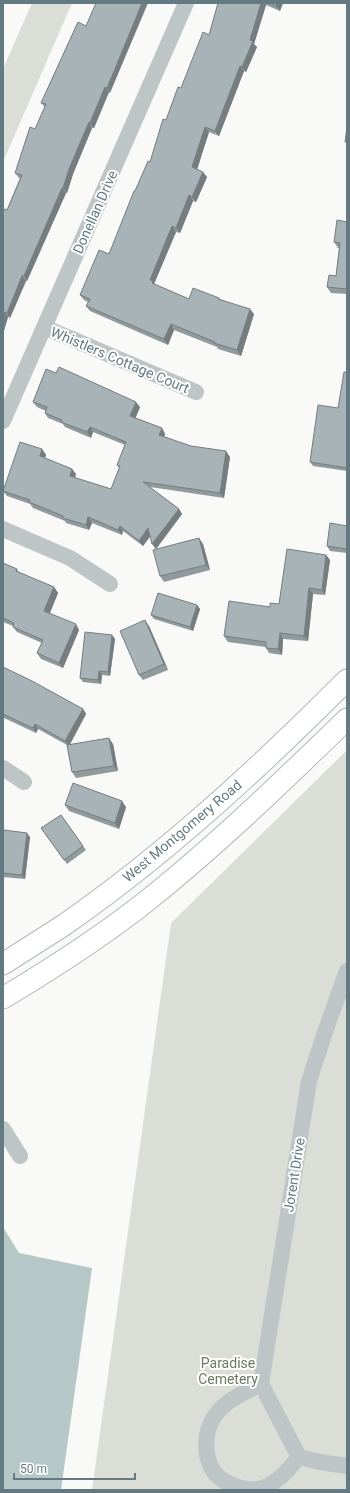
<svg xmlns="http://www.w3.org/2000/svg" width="350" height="1493" font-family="Roboto,sans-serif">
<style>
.green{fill:#daded6}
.water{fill:#b6c7c8}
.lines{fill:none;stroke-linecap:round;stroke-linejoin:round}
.major-casing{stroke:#b1b9bc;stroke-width:23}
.minor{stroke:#bdc5c7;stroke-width:16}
.major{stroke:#fff;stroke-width:21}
.wall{fill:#909a9d}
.shaded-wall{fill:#757d80}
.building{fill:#a7b3b7;stroke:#757d80}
.labels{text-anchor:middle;stroke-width:4;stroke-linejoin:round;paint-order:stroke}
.street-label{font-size:14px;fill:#647a83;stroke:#fff}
.park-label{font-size:14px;fill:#6b7a63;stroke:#fff}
</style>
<rect width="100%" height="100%" fill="#f9f9f7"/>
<!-- green -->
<g class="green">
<path d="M32,3H72L3,162V69Z"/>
<path d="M347,750V1490H92L171,923Z"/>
</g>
<!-- water -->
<path class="water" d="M3,1227L19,1253L92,1268L61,1490H3Z"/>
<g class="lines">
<!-- major casing -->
<g class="major-casing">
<g id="major">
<path d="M3,964C23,951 44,938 64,925C166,854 259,768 347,680"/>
<path d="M3,998C53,968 103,936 148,900C218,844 283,781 347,719"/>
</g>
</g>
<!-- minor -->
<g class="minor">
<path d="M44,327L196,392"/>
<path d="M3,421L186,3"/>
<path d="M3,529L70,558L110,584"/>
<path d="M3,768L24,782"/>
<path d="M3,1129L20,1156"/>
<path d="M261,1384L309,1081L326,1029L347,971"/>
<path d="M261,1384C245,1392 224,1401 214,1417C202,1436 203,1468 224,1481C227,1483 231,1484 235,1486C243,1489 253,1491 262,1488C279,1482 288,1470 299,1457L320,1462L347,1466"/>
<path d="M261,1384L299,1457"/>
</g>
<!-- major -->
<use href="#major" class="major"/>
</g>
<!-- wall -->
<g class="wall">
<path d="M218,3H283L280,11L266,5L254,44L257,47L246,72L244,71L219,136L209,132L197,169L207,177L196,202L193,201L180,233L176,232L154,284L189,299L219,298L220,299L254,314L241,356L218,349L217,347L174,330L168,345L90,311L86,306L88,302L84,300L80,295L109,254L135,191L150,162L166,120L181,88L209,35Z"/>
<path d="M78,22L110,93L109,92L94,128H92L73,174L67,193H66L27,281H26L10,318L8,317L3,334V209L7,210L20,178H19L15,173L45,107L41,103Z"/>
<path d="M347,222V294L331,293L327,287L336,276L339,248H338L334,242Z"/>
<path d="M347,372V471L313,466L310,462L338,408Z"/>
<path d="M33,402L140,407L135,418L162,428L165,434L164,437L191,446L230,457L224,498L150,487L179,509L182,514L156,549L150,536L143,546L123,531L122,535L92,523L89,530L66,523L65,521L33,508L30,504L7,496L3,491L42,449L46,455L45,458L72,469L76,474L75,478L111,489L119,468L117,465L125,445L93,432L91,438L65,427L63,424L48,418L45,413L46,411L37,407Z"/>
<path d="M347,526V553L330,551L327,546Z"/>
<path d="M203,544L210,570L164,582L160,576Z"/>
<path d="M326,555L330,560L325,595L313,594L308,641L283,639L282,655L269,653L266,648V647L228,642L224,636L270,607L279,604Z"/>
<path d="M3,563L17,569L19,573L54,587L58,593L50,613L79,630L63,668L41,659L37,653L42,643L17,632L13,627V626L3,622Z"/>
<path d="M197,605L200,609L193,631L154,619L151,615Z"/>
<path d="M149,626L168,670L143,680L139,675Z"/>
<path d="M112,635L115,639L110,676L102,675L101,684L83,682L80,678Z"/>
<path d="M3,667L83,709L86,714L70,744H113L118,771L76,778L72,772L67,745L38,729L36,733L4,718L3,721Z"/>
<path d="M65,805L126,807L119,829L69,811Z"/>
<path d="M61,815L86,850L67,864L41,828Z"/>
<path d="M3,836L30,837L25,879L3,877Z"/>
</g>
<!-- shaded-wall -->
<g class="shaded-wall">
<path d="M142,3H148L110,93L107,88Z"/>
<path d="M261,3H264L266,5L254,44L257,47L246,72L242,67Z"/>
<path d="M277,3H283L280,11L276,6Z"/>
<path d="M240,66L244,71L219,136L215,131Z"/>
<path d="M105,87L109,92L94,128L90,123Z"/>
<path d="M89,122L92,128L73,174L67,193L63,188L69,169Z"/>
<path d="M205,127L209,132L196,173L192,167Z"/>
<path d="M203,172L207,177L196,202L192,197Z"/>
<path d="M62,188L66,193L27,281L24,276Z"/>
<path d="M189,195L193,201L180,233L176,228Z"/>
<path d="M172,226L176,232L154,284L157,287L156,288L150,280Z"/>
<path d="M22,276L26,281L10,318L7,313Z"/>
<path d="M250,309L254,314L241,356L237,350Z"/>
<path d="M5,312L8,317L3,334V317Z"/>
<path d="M171,324L174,330L168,345L164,339Z"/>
<path d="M136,402L140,407L134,422L130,416Z"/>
<path d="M90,427L93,432L91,438L87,432Z"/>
<path d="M162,428L165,434L163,440L159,435Z"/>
<path d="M42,449L46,455L44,461L40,456Z"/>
<path d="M226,451L230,457L224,498L220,493Z"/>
<path d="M72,469L76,474L73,481L70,476Z"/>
<path d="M179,509L182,514L156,549L152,544Z"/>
<path d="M88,517L92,523L89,530L86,525Z"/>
<path d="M120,526L123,531L122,535L118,530Z"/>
<path d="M148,528L152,534L143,546L139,541Z"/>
<path d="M199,538L203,544L210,570L206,565Z"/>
<path d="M326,555L330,560L325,595L322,590Z"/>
<path d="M54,587L58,593L48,617L44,611Z"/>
<path d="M309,588L313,594L308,641L304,636Z"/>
<path d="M197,605L200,609L193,631L190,627Z"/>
<path d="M145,620L149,626L168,670L164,664Z"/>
<path d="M76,624L79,630L63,668L59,663Z"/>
<path d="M280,633L283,639L282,655L278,649Z"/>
<path d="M112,635L115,639L110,676L108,672Z"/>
<path d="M99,671L102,675L101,684L98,680Z"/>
<path d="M83,709L86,714L69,746L65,741Z"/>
<path d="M35,724L38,729L36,733L33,728Z"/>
<path d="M109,738L113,744L118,771L114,766Z"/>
<path d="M122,801L126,807L119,829L115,823Z"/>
<path d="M27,833L30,837L25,879L22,875Z"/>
</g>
<!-- building -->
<g class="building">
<path d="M96,3H142L107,88L105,87L90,123L89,122L69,169L63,188H62L24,276H22L7,313L5,312L3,317V209L7,210L22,175L15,173L30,127L35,129L46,104L41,103L78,22L86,26Z"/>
<path d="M218,3H261L250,40L253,41L242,67L240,66L215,131L205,127L192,167L203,172L192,197L189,195L176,228L172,226L150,280L153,281L152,283L189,299L193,288L219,298L218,299L250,309L237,350L214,343L215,342L171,324L164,339L86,306L90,299L80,295L99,250L109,254L134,191H135L148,161L150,162L163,119L166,120L178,87L181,88L203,32L209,35Z"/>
<path d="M270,3H277L276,6Z"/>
<path d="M347,127V142H345Z"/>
<path d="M337,220L347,222V289L327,287L329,275L336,276L340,243L334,242Z"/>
<path d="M59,367L136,402L130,416L162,428L159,435L191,446L226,451L220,493L143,482L179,509L152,544L148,528L139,541L120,526L118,530L88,517L86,525L63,518V516L29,502L30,500L3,491L20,442L42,449L40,456L72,469L70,476L111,489L120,466L117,465L126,442L90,427L87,432L61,422L62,420L45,413L47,407L33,402L46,369L56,373Z"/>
<path d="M344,372H347V468L310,462L318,405L338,408Z"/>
<path d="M330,523L347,526V549L327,546Z"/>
<path d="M199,538L206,565L160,576L153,550Z"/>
<path d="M287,549L326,555L322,590L309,588L304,636L280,633L278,649L266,648V642L224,636L229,601L270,607V603L279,604Z"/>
<path d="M3,563L17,569L16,571L54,587L44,611L76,624L59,663L37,653L43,640L13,627L14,623L3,618Z"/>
<path d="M158,593L197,605L190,627L151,615Z"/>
<path d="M145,620L164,664L139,675L120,631Z"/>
<path d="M85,632L112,635L108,672L99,671L98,680L80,678Z"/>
<path d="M3,667L32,681L83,709L65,741L35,724L33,728L3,714Z"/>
<path d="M109,738L114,766L72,772L67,745Z"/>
<path d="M73,783L122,801L115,823L65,805Z"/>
<path d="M61,815L83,846L64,860L41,828Z"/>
<path d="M4,830L27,833L22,875L3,873V836Z"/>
</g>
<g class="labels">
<!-- street labels -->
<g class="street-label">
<text transform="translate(95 212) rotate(-66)" y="5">Donellan Drive</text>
<text transform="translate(120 360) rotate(23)" y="5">Whistlers Cottage Court</text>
<text transform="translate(182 831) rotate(-40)" y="5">West Montgomery Road</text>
<text transform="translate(294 1175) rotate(-81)" y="5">Jorent Drive</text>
</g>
<!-- park labels -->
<g class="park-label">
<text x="228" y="1368">Paradise<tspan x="228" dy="16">Cemetery</tspan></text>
</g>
</g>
<!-- border -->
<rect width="350" height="1493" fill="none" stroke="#647a83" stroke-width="8"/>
<!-- scale -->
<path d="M14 1473v6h121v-6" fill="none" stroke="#647a83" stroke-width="2"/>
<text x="20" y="1473" font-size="12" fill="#647a83" stroke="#ffffff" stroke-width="3" paint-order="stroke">50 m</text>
</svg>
